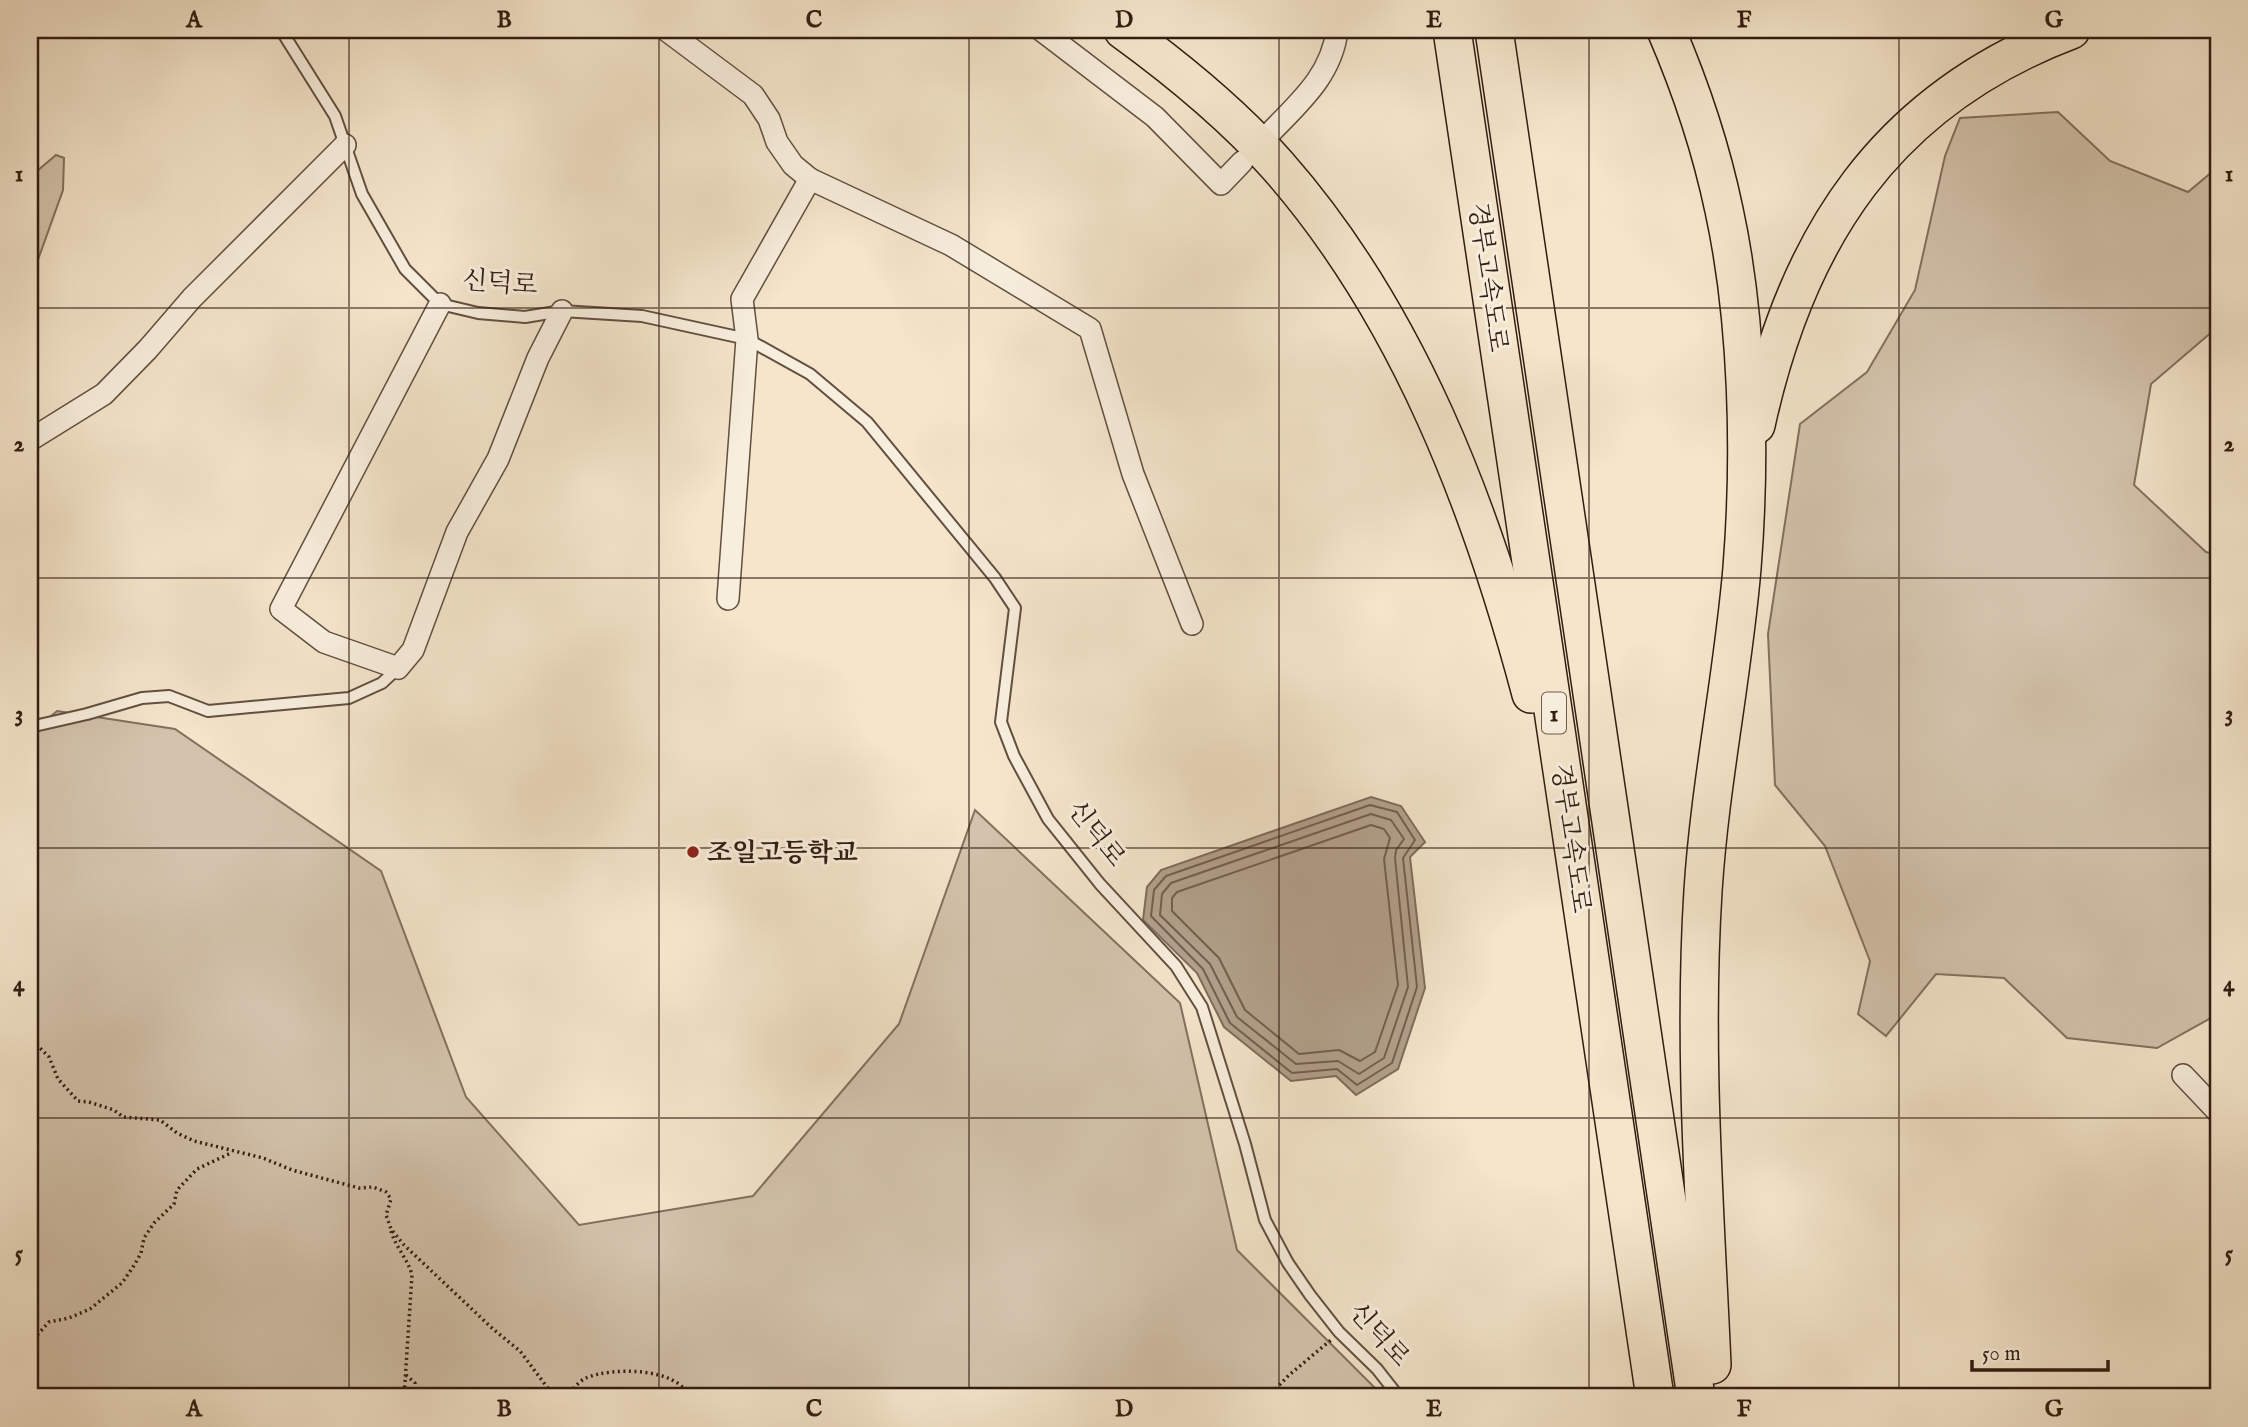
<svg xmlns="http://www.w3.org/2000/svg" width="2248" height="1427" font-family="'IM FELL English','Noto Serif KR',serif">
<style>
.green{fill:#d3c3ac;stroke:#82705f;stroke-width:2}
.water{fill:#b2a18c;stroke:#7e6c5b;stroke-width:2}
.lines{fill:none;stroke-linecap:round;stroke-linejoin:round}
.shore{stroke:#725f4f;stroke-width:2}
.lane-casing{stroke:#624f40;stroke-width:14}
.street-casing{stroke:#624f40;stroke-width:24}
.highway-casing{stroke:#311d12;stroke-width:40}
.path{stroke:#311d12;stroke-width:3.5;stroke-dasharray:2 3.5;stroke-linecap:butt}
.lane{stroke:#f8eedd;stroke-width:10}
.street{stroke:#f8eedd;stroke-width:21}
.highway{stroke:#f4e5cb;stroke-width:37}
.grid{fill:none;stroke:#311d12;stroke-width:2;stroke-opacity:0.55}
.poi-dot{fill:#8f2418;stroke:#f8eedd;stroke-width:2.5}
.labels{text-anchor:middle;stroke-width:6;stroke-linejoin:round;paint-order:stroke}
.shield{fill:#f8eedd;stroke:#6d5c4f;stroke-width:2}
.shield-label{font-size:24px;font-weight:bold;fill:#311d12}
.street-label{font-size:26px;fill:#311d12;stroke:#f8eedd}
.poi-label{font-size:26px;font-weight:bold;fill:#311d12;stroke:#f8eedd;text-anchor:start}
.neatline{fill:none;stroke:#311d12;stroke-width:2.5}
.grid-label{font-size:23px;text-anchor:middle;font-weight:bold;fill:#311d12}
</style>
<rect width="100%" height="100%" fill="#f4e5cb"/>
<filter id="stains"><feTurbulence type="fractalNoise" baseFrequency=".00286" numOctaves="4"/><feColorMatrix values="0 0 0 0 .2 0 0 0 0 .09 0 0 0 0 .02 0 0 0 .5 -.17"/></filter>
<radialGradient id="worn" r=".72"><stop offset=".6" stop-color="#630" stop-opacity="0"/><stop offset="1" stop-color="#630" stop-opacity=".3"/></radialGradient>
<!-- green -->
<g class="green">
<path d="M2058,112L2110,161L2188,192L2218,167V331H2213L2151,384L2134,485L2206,552L2218,555V1014L2157,1048L2067,1038L2004,978L1936,974L1886,1036L1858,1014L1870,961L1825,846L1775,785L1768,634L1800,424L1867,372L1915,290L1945,156L1960,118Z"/>
<path d="M56,155L64,158L63,190L30,282V177Z"/>
<path d="M57,711L175,729L381,871L466,1097L579,1225L753,1196L899,1024L975,810L1180,1003L1237,1250L1384,1397H30V734Z"/>
</g>
<!-- water -->
<path class="water" d="M1371,797L1401,806L1425,842L1410,857L1425,988L1398,1069L1356,1095L1336,1076L1291,1081L1224,1027L1197,973L1143,920L1147,887L1161,870Z"/>
<g class="lines">
<!-- shore -->
<g class="shore">
<path d="M1370,805L1397,812L1415,840L1403,858L1417,987L1392,1063L1357,1085L1337,1069L1292,1073L1230,1023L1203,969L1151,916L1154,890L1166,876Z"/>
<path d="M1371,814L1391,820L1404,839L1396,850L1395,858L1408,987L1384,1058L1359,1074L1338,1061L1296,1064L1237,1017L1210,964L1160,915L1162,894L1171,883Z"/>
<path d="M1371,825L1384,829L1390,838L1384,859L1398,985L1375,1052L1360,1061L1339,1050L1299,1054L1245,1010L1219,958L1172,911V898L1177,892Z"/>
</g>
<!-- lane casing -->
<g class="lane-casing">
<g id="lane">
<path d="M281,30L335,116L362,194L405,269L440,304L478,313L525,317L562,311L642,316L747,339L810,374L867,422L995,578L1015,608L1001,722L1014,756L1048,819L1100,884L1176,966L1202,1007L1245,1144L1265,1220L1288,1263L1310,1295L1339,1332L1377,1369L1399,1397"/>
<path d="M30,727L87,714L142,698L169,696L208,711L349,698L382,683L398,668"/>
</g>
</g>
<!-- street casing -->
<g class="street-casing">
<g id="street">
<path d="M666,30L753,95L769,119L777,142L793,165L810,179L951,245L1090,329L1133,474L1192,624"/>
<path d="M1041,30L1155,117L1221,184L1242,162"/>
<path d="M1271,132C1301,101 1332,74 1337,30"/>
<path d="M440,304L281,609L324,642L398,668L413,650L457,532L498,459L538,358L562,311"/>
<path d="M30,440L104,394L148,349L192,298L345,145"/>
<path d="M728,599L747,339L742,299L810,179"/>
<path d="M2183,1075L2218,1112"/>
</g>
</g>
<!-- highway casing -->
<g class="highway-casing">
<g id="highway">
<path d="M1123,30C1178,70 1233,115 1278,166C1408,314 1481,506 1531,694"/>
<path d="M1452,30L1655,1397"/>
<path d="M1494,30L1696,1397"/>
<path d="M1666,30C1691,88 1711,148 1724,210C1748,320 1751,456 1742,568C1733,676 1710,782 1703,891C1693,1049 1705,1207 1712,1365"/>
<path d="M1756,425C1797,237 1886,100 2071,30"/>
</g>
</g>
<!-- path -->
<g class="path">
<path d="M30,1029L38,1046L49,1057L58,1079L78,1101L89,1102L114,1110L123,1117L160,1120L177,1133L194,1141L263,1158L292,1170L359,1188L373,1187L386,1192L391,1199L386,1215L391,1229L404,1245L493,1329L520,1351L550,1391L559,1397"/>
<path d="M391,1231C396,1248 408,1259 412,1275L404,1397"/>
<path d="M30,1343L49,1322L69,1318L90,1309L122,1283L135,1264L141,1253L144,1238L154,1223L174,1204L177,1190L197,1169L231,1153"/>
<path d="M406,1375L415,1383L413,1397"/>
<path d="M566,1397C571,1391 579,1381 586,1378C611,1367 678,1367 689,1397"/>
<path d="M1268,1397L1289,1375L1331,1340"/>
</g>
<!-- lane -->
<use href="#lane" class="lane"/>
<!-- street -->
<use href="#street" class="street"/>
<!-- highway -->
<use href="#highway" class="highway"/>
</g>
<!-- grid -->
<path class="grid" d="M349,30V1397M659,30V1397M969,30V1397M1279,30V1397M1589,30V1397M1899,30V1397M30,308H2218M30,578H2218M30,848H2218M30,1118H2218"/>
<!-- markers -->
<circle class="poi-dot" cx="693" cy="852" r="7"/>
<g class="labels">
<!-- shield labels -->
<rect class="shield" x="1542" y="692.5" width="24" height="41" rx="5"/>
<g class="shield-label">
<text x="1554" y="721">1</text>
</g>
<!-- street labels -->
<g class="street-label">
<text transform="translate(1489 277) rotate(82)" y="9">경부고속도로</text>
<text transform="translate(500 282) rotate(4)" y="9">신덕로</text>
<text transform="translate(1097 833) rotate(52)" y="9">신덕로</text>
<text transform="translate(1572 838) rotate(82)" y="9">경부고속도로</text>
<text transform="translate(1380 1334) rotate(48)" y="9">신덕로</text>
</g>
<!-- poi labels -->
<g class="poi-label">
<text x="707" y="861">조일고등학교</text>
</g>
</g>
<!-- margin -->
<rect width="2248" height="1427" fill="none" stroke="#f4e5cb" stroke-width="77"/>
<!-- scale -->
<path d="M1972 1360v10h136v-10" fill="none" stroke="#311d12" stroke-width="3.5"/>
<text x="1982" y="1360" font-size="21" fill="#311d12" stroke="#f8eedd" stroke-width="5" paint-order="stroke">50 m</text>
<rect x="38" y="38" width="2172" height="1350" class="neatline"/>
<g class="grid-label">
<text x="194" y="27">A</text>
<text x="504" y="27">B</text>
<text x="814" y="27">C</text>
<text x="1124" y="27">D</text>
<text x="1434" y="27">E</text>
<text x="1744" y="27">F</text>
<text x="2054" y="27">G</text>
<text x="19" y="181">1</text>
<text x="2229" y="181">1</text>
<text x="19" y="451">2</text>
<text x="2229" y="451">2</text>
<text x="19" y="721">3</text>
<text x="2229" y="721">3</text>
<text x="19" y="991">4</text>
<text x="2229" y="991">4</text>
<text x="19" y="1261">5</text>
<text x="2229" y="1261">5</text>
<text x="194" y="1416">A</text>
<text x="504" y="1416">B</text>
<text x="814" y="1416">C</text>
<text x="1124" y="1416">D</text>
<text x="1434" y="1416">E</text>
<text x="1744" y="1416">F</text>
<text x="2054" y="1416">G</text>
</g>
<rect width="100%" height="100%" filter="url(#stains)"/>
<rect width="100%" height="100%" fill="url(#worn)"/>
</svg>
